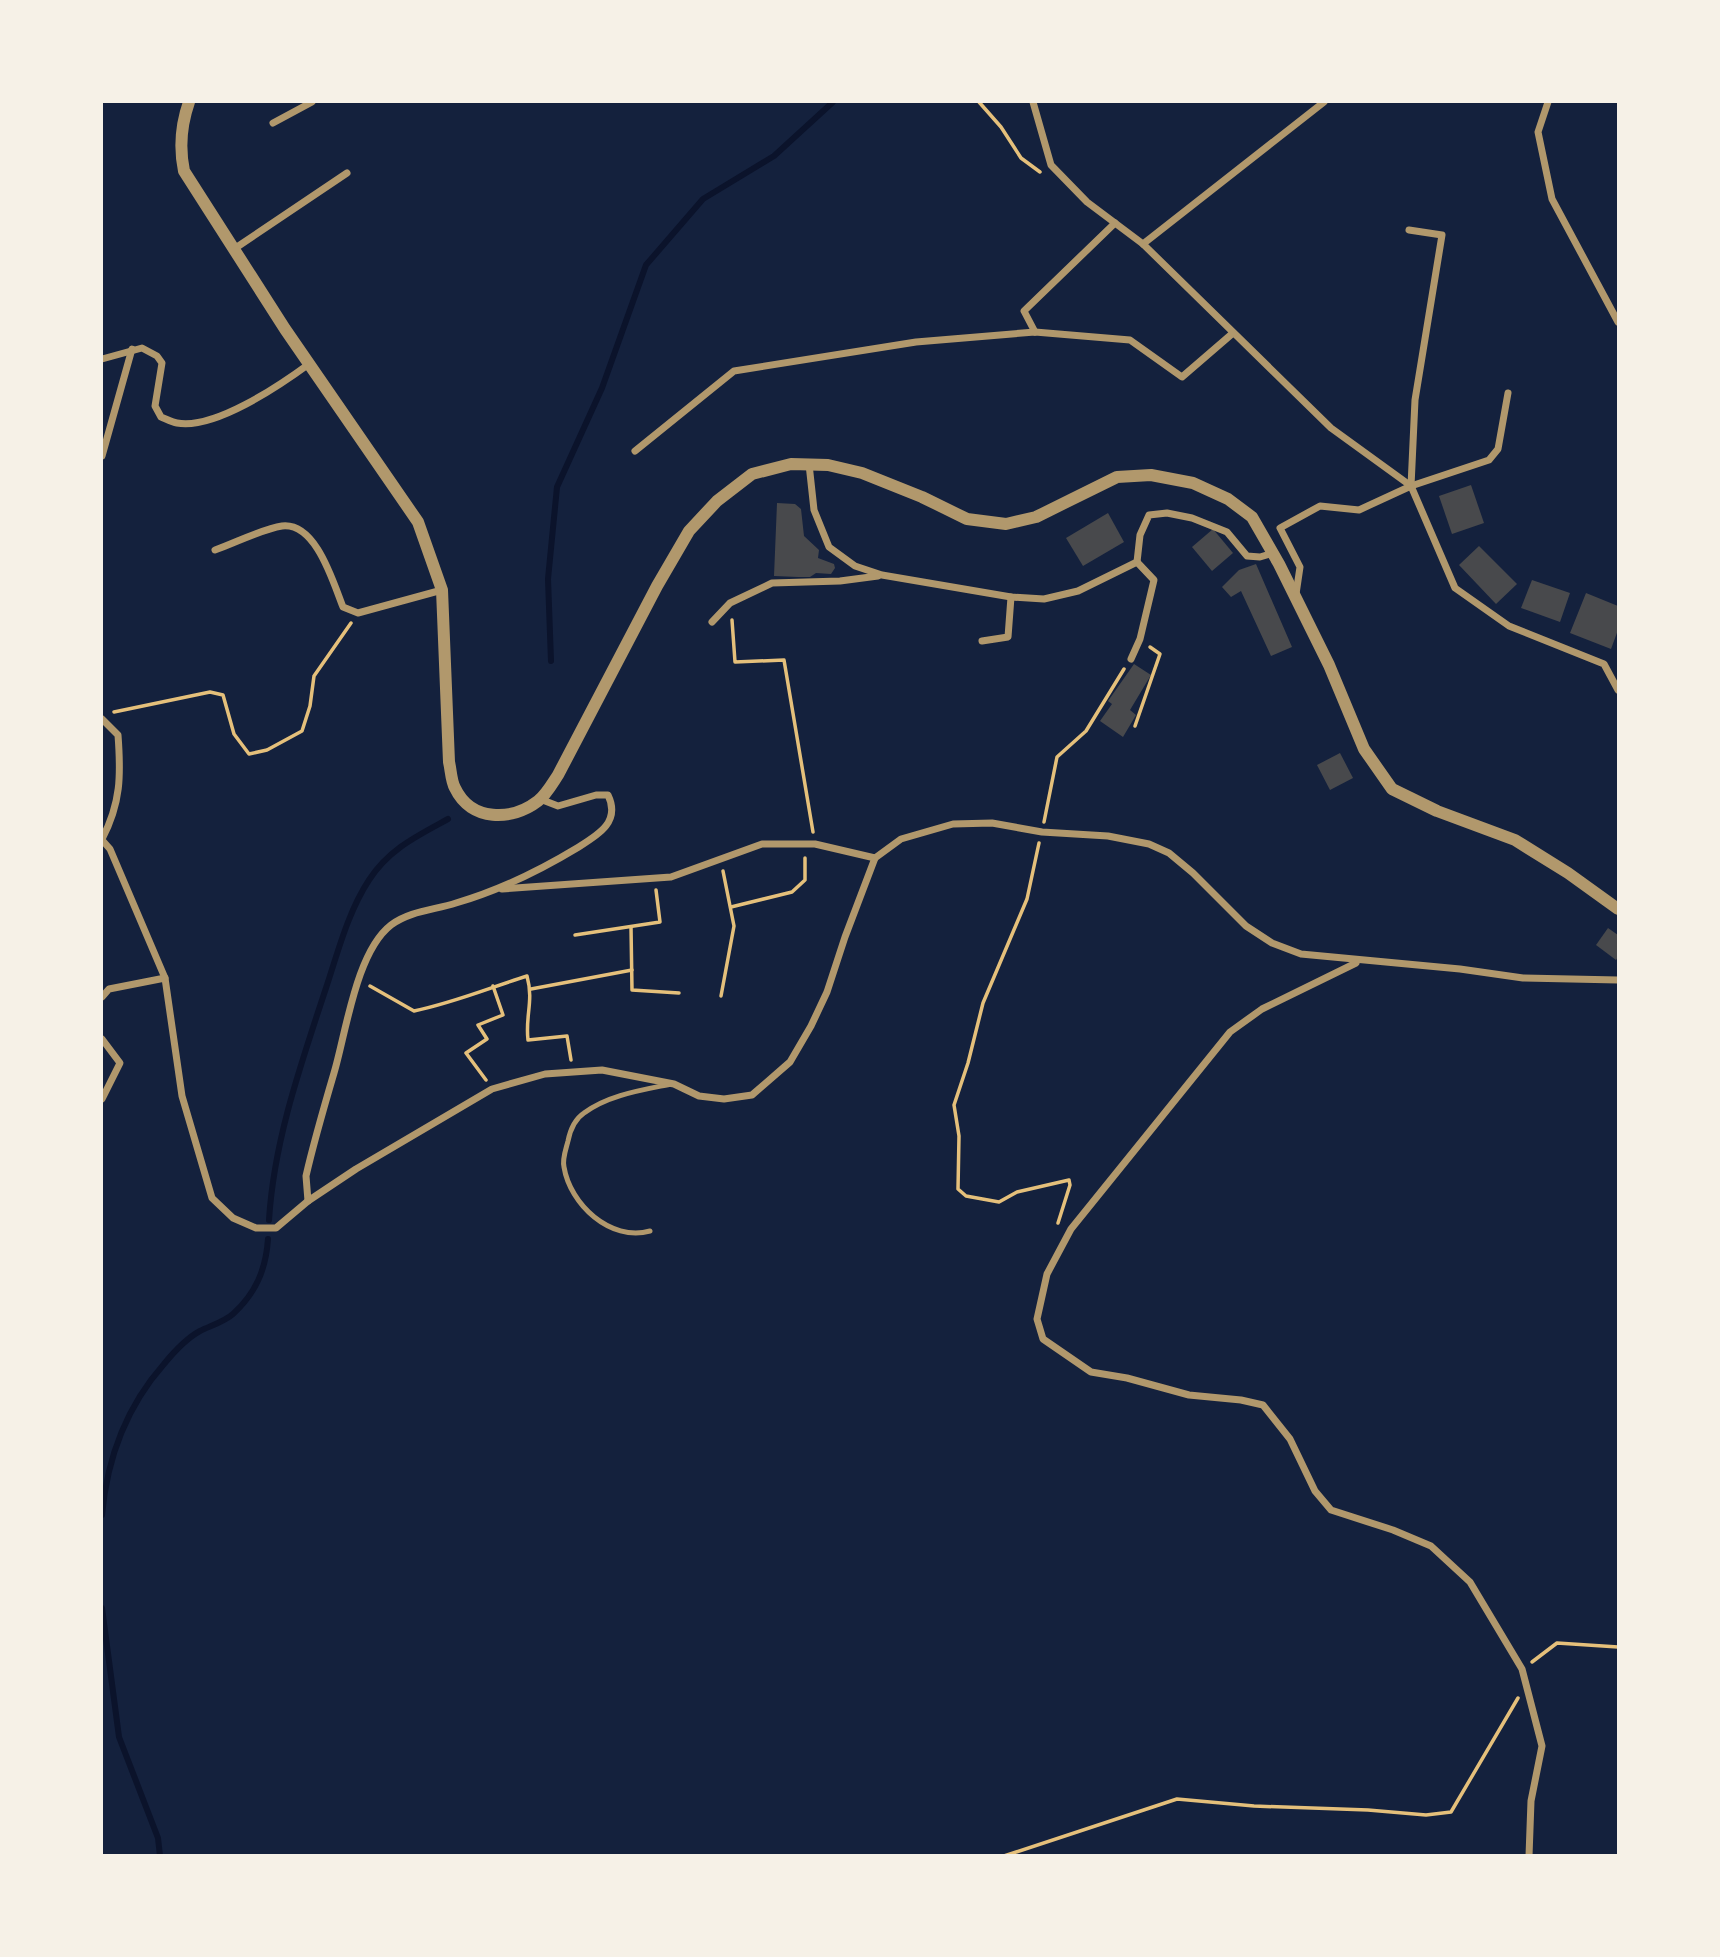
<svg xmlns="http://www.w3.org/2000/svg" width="1720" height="1957" font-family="'IBM Plex Sans',sans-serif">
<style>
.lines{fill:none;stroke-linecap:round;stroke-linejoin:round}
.stream{stroke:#0b132b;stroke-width:6}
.building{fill:#48494c}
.path{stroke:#e5c07b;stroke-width:3.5}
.service{stroke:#b1986c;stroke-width:5}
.minor{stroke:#b1986c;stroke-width:7}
.tertiary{stroke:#b1986c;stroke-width:12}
</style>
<rect width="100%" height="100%" fill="#14213d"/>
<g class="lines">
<!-- stream -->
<g class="stream">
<path d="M551,661L548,579L557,487L602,388L646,265L703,199L774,156L833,102"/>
<path d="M269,1220C274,1140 301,1064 326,988C338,952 348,912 369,880C389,849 417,836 448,819"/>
<path d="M102,1515C107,1459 127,1406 164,1364C173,1353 187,1338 200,1331C210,1326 224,1322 233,1314C256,1293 266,1269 268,1239"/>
<path d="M102,1608L119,1737L158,1838L160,1856"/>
</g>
</g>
<!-- building -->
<g class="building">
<path d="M1471,485L1484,523L1452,534L1439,496Z"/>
<path d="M777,503L795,504L801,509L804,536L819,550L818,558L834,564L835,568L831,574L816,573L810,577H798L774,576Z"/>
<path d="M1108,513L1124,542L1083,566L1066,538Z"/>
<path d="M1213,529L1233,553L1212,571L1192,547Z"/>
<path d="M1479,546L1517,584L1496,604L1459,565Z"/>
<path d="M1256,564L1292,647L1271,656L1241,591L1231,597L1222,587L1239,570Z"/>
<path d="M1532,580L1570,593L1560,622L1521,608Z"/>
<path d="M1586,593L1618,606V630L1611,649L1570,633Z"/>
<path d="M1134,664L1151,675L1130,710L1136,715L1123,737L1100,721L1112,704L1108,701Z"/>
<path d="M1340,753L1353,778L1330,790L1317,765Z"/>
<path d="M1608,928L1618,935V957L1616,960L1596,945Z"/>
</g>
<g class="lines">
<!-- path -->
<g class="path">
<path d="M979,102L1001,127L1021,158L1040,172"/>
<path d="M732,620L735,662L784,660L813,832"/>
<path d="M114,712L210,692L223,695L234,734L249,754L267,750L302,731L310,706L314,676L351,623"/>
<path d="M1135,726L1160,654L1150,647"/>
<path d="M1044,822L1057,757L1086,731L1124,669"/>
<path d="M1039,843L1027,899L983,1003L968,1063L954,1105L959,1136L958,1189L966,1196L999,1202L1017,1192L1069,1180L1070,1185L1058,1223"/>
<path d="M731,907L792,892L805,880V858"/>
<path d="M631,927L632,990L679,993"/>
<path d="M575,935L660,922L656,890"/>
<path d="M370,986L414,1011C453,1003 489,988 527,976C534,1001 525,1016 528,1040L567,1036L571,1060"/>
<path d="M531,989L632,970"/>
<path d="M721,996L734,926L723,871"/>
<path d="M486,1080L466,1053L487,1039L478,1025L503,1015L493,986"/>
<path d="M1532,1662L1557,1643L1618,1647"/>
<path d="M1004,1856L1177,1799L1254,1806L1368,1810L1426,1815L1451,1812L1518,1698"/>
</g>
<!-- service -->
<path class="service" d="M650,1231C610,1242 570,1204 564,1167C562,1159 566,1149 568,1141C570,1131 575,1119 584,1113C608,1095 642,1090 671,1084"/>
<!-- minor -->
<g class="minor">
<path d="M1033,102L1051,165L1087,202L1143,244L1331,428L1411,486L1455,588L1509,626L1604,664L1618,690"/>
<path d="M1548,102L1538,132L1552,199L1618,322"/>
<path d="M273,123L312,102"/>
<path d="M1409,230L1442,235L1415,400L1411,486"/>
<path d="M1143,244L1324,102"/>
<path d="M234,249L347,173"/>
<path d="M1035,332L1024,311L1115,223"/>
<path d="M102,359L142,348L157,356L162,363L155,406L161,417C166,419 172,422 177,423C214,430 279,386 309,364"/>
<path d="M635,451L734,371L916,342L1035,332L1130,340L1182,377L1233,333"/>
<path d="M102,456L132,349"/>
<path d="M809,464L814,510L829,547L855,566L882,575L1011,597L1044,599L1078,591L1137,562"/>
<path d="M215,550C235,543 262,529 282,526C316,522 333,582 343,607L358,613L442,590"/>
<path d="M1137,562L1140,535L1149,515L1167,513L1192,518L1227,532L1247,556L1260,557L1273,553"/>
<path d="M1296,594L1300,567L1280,528L1320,506L1359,510L1411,486L1489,460L1498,449L1508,393"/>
<path d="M712,622L730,603L772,583L840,581L878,576"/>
<path d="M982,641L1008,637L1011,597"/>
<path d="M1131,659L1140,639L1154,580L1137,562"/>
<path d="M102,719L118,735C121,775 121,803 102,839"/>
<path d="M102,840L110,849L165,978L182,1096L212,1198L233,1218L256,1228H276L308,1201L356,1169L492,1089L545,1074L602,1070L674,1084L699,1096L724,1099L752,1095L790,1062L811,1026L827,992L845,937L875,858L901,839L953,824L992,823L1042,832L1108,836L1149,844L1169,853L1193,873L1246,926L1272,943L1301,954L1460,969L1523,978L1618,980"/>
<path d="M502,889L671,877L762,844H815L875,858"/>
<path d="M1356,963L1262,1009L1230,1032L1071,1229L1047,1274L1037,1319L1043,1339L1091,1372L1127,1378L1189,1395L1241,1400L1263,1405L1290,1439L1315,1491L1331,1510L1393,1530L1431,1546L1470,1582L1522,1669L1542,1746L1531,1801L1529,1856"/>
<path d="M102,997L109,989L165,978"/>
<path d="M102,1039L120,1063L102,1099"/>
<path d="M308,1201L306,1176C314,1141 324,1107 334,1073C346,1033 356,952 391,925C410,911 434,910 456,903C500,890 539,871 577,848C598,835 621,822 608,795H596L558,806L540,799"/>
</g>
<!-- tertiary -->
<path class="tertiary" d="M189,102C181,125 179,147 184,171L285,329L418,522L442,590L449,762C451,770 451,781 455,788C471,822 512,821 538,801C546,795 552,784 558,775L657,586L689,531L717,501L752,474L791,464L828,465L862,473L922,497L967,519L1006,524L1036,517L1117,477L1151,475L1193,483L1228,499L1252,517L1279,564L1329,665L1364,749L1392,789L1437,811L1515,840L1568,873L1618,909"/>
</g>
<!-- border -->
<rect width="1720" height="1957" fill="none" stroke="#f6f1e7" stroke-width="206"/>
</svg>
